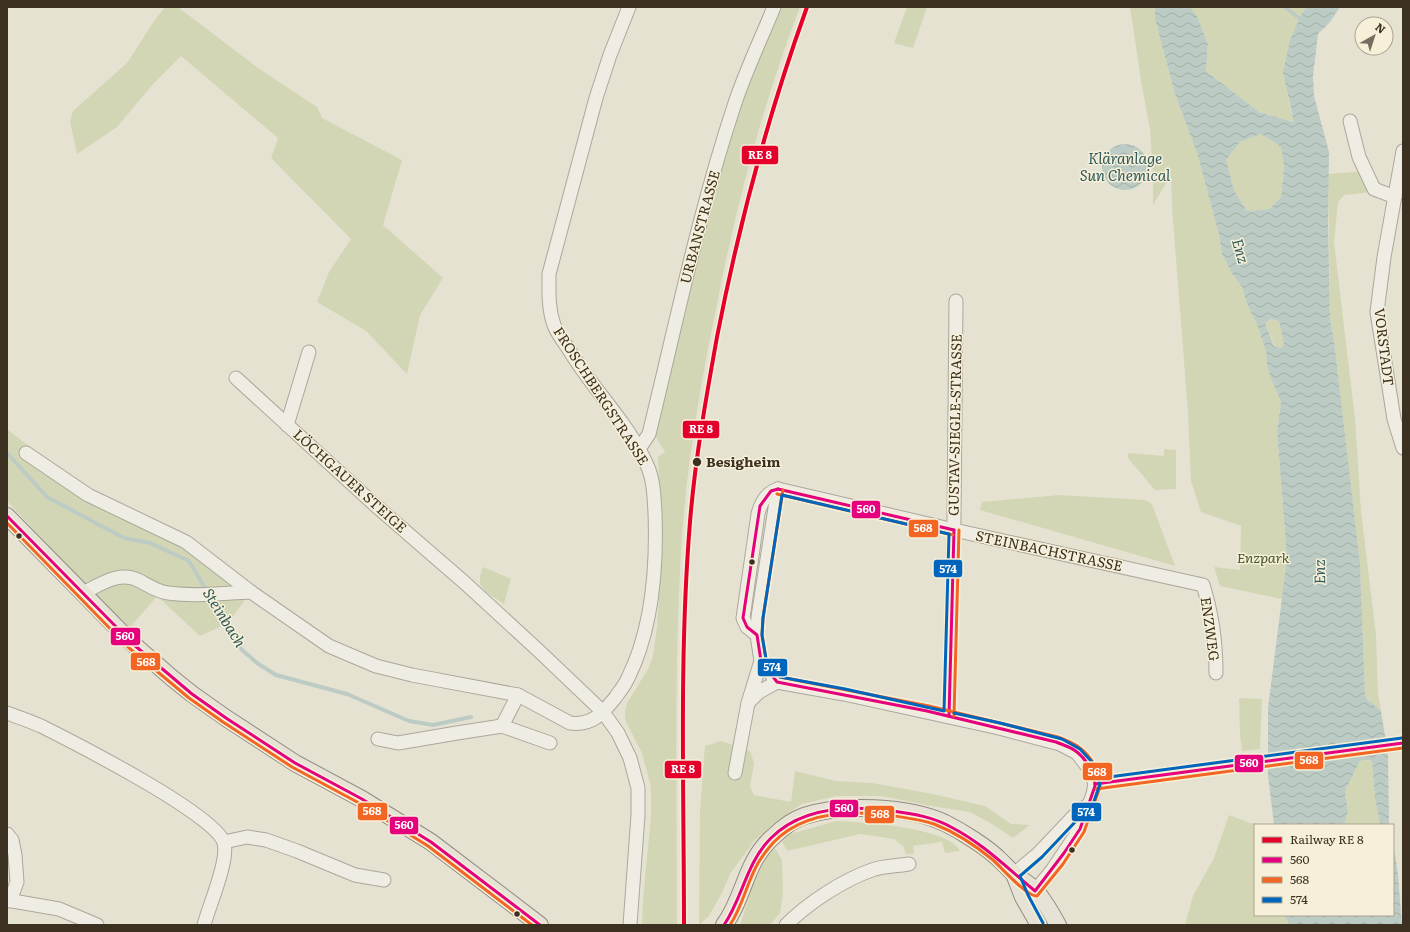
<svg xmlns="http://www.w3.org/2000/svg" width="1410" height="932" font-family="Literata,serif">
<style>
.green{fill:#d3d6b5}
.water{fill:url(#water-waves);fill-rule:evenodd}
.lines{fill:none;stroke-linecap:round;stroke-linejoin:round}
.stream{stroke:#bcccc4;stroke-width:4}
.minor-casing{stroke:#aca79a;stroke-width:15}
.major-casing{stroke:#918c81;stroke-width:18}
.minor{stroke:#eeece3;stroke-width:13}
.major{stroke:#e6e2d5;stroke-width:16}
.bus-1-casing{stroke:#f6f0d9;stroke-width:6}
.bus-2-casing{stroke:#f6f0d9;stroke-width:6}
.bus-3-casing{stroke:#f6f0d9;stroke-width:6}
.bus-1{stroke:#e5007d;stroke-width:3}
.bus-2{stroke:#f26522;stroke-width:3}
.bus-3{stroke:#0065bd;stroke-width:3}
.rail-1-casing{stroke:#f6f0d9;stroke-width:7}
.rail-1{stroke:#e4002b;stroke-width:4}
.stop-dot{fill:#3c3021;stroke:#f6f0d9;stroke-width:1.5}
.labels{text-anchor:middle;stroke-width:3;stroke-linejoin:round;paint-order:stroke}
.street-label{font-size:14px;fill:#3c3021;stroke:#f6f0d9}
.stop-label{font-size:14px;font-weight:bold;fill:#3c3021;stroke:#f6f0d9;text-anchor:start}
.park-label{font-size:14px;font-style:italic;fill:#475828;stroke:#f6f0d9}
.water-label{font-size:15px;font-style:italic;fill:#315a5b;stroke:#f6f0d9}
.line-badge{stroke:#f6f0d9;stroke-width:1.5}
.badge-label{font-size:11px;text-anchor:middle;font-weight:bold;fill:#fff}
</style>
<defs>
<pattern id="water-waves" width="16" height="10" patternUnits="userSpaceOnUse"><rect width="16" height="10" fill="#bcccc4"/><path d="M0 5q4-4 8 0t8 0" fill="none" stroke="#a2b0a8"/></pattern>
</defs>
<rect width="100%" height="100%" fill="#e6e2d2"/>
<!-- green -->
<g class="green">
<path d="M165,7H178L258,68L317,107L322,118L402,160L383,225L443,278L420,315L407,374L366,331L317,302L329,272L351,239L271,158L278,138L181,56L153,84L117,127L77,154L70,122L73,111L127,63L154,21Z"/>
<path d="M769,7H800C762,106 735,210 715,314C699,391 686,471 681,550C674,675 677,800 677,925H642L643,899L651,816V787L642,753L629,728L625,719V711L627,703L648,669L653,656L657,627L662,549L658,457L665,452L646,421L708,171L728,103Z"/>
<path d="M907,7H927L913,48L894,43Z"/>
<path d="M1130,7H1155V19L1175,94L1198,156L1219,235L1222,254L1232,274L1242,287L1247,304L1258,327L1266,351L1267,366L1272,381L1279,397L1281,403L1277,431L1287,558L1282,599L1220,586L1214,567L1240,570L1241,526L1201,512L1191,481L1188,413L1172,207L1171,175L1153,205V176L1150,129L1142,87Z"/>
<path d="M1190,7H1307L1301,15L1284,74L1290,108L1295,122L1259,112L1206,71L1208,44L1197,16Z"/>
<path d="M1261,134L1281,147L1284,166L1281,197L1269,209L1247,211L1234,190L1226,160L1240,142Z"/>
<path d="M1365,171L1374,192L1344,195L1338,202L1334,242L1355,419L1361,511L1376,635L1378,694L1381,711L1372,704L1365,695L1360,567L1334,340L1330,319L1328,174Z"/>
<path d="M1271,319L1279,321L1284,345L1280,348L1275,346L1265,323Z"/>
<path d="M7,429L68,477L205,562L245,600L228,623L200,636L157,596L128,630L7,501Z"/>
<path d="M1164,449L1176,450V489L1155,490L1128,458V453L1164,456Z"/>
<path d="M1059,495L1145,500L1152,504L1175,566L980,510L982,502Z"/>
<path d="M483,567L511,579L504,604L486,592L480,584V576Z"/>
<path d="M1239,698L1262,699L1260,749L1242,751L1240,734Z"/>
<path d="M721,741L750,751L754,763L750,787L754,795L791,802L795,771L836,781L872,783L933,794L985,806L1011,824L1030,825L1013,838L992,824L970,812L931,806L881,796H837L802,804L777,821L755,840L730,874L722,893L709,916L699,925L700,810L705,746Z"/>
<path d="M1368,760L1372,761L1375,798L1380,825H1344L1348,812L1345,791L1360,761Z"/>
<path d="M1229,815L1250,823L1265,825H1255V915H1284L1288,922L1287,925H1185L1193,896L1214,858Z"/>
<path d="M836,821C861,822 949,827 960,851L945,853L942,842L913,846L914,854H906L903,846L894,839L860,834L787,851L782,842L790,834Z"/>
<path d="M775,848L782,860L783,894L780,913L770,925H740L753,885L767,856Z"/>
</g>
<!-- water -->
<g class="water">
<path d="M1155,7H1190L1197,16L1208,44L1206,71L1259,112L1294,122L1283,73L1290,40L1301,15L1307,7H1340L1330,22L1318,34L1313,76L1314,96L1329,152L1328,220L1330,319L1334,340L1360,564L1365,695L1368,700L1381,711L1388,755L1389,825H1380L1375,798L1372,761L1368,760L1360,761L1345,791L1348,812L1344,825H1274L1268,775V708L1287,558L1277,431L1281,403L1279,397L1272,381L1267,366L1266,351L1258,327L1247,304L1242,287L1232,274L1222,254L1219,235L1198,156L1175,94L1155,19ZM1261,134L1281,147L1284,166L1281,197L1269,209L1247,211L1234,190L1226,160L1240,142ZM1271,319L1279,321L1284,345L1280,348L1274,346L1265,323Z"/>
<circle cx="1125" cy="167" r="23"/>
<path d="M1393,854H1395L1398,875L1402,925H1287L1288,922L1284,915H1393Z"/>
</g>
<g class="lines">
<!-- stream -->
<g class="stream">
<path d="M1285,7L1303,21"/>
<path d="M7,453L47,497L124,538L150,543L189,561L241,649L257,663L276,675L347,694L409,721L433,725L471,717"/>
</g>
<!-- minor casing -->
<g class="minor-casing">
<g id="minor">
<path d="M1350,121L1359,157L1374,189L1395,197"/>
<path d="M1403,151L1384,257L1377,312L1394,419L1403,448"/>
<path d="M236,378L375,505L465,583L539,651L603,712L618,733L630,758L638,788V815L630,925"/>
<path d="M287,425L309,352"/>
<path d="M639,449L649,434C676,324 699,211 735,103C746,70 761,39 774,7"/>
<path d="M26,453L88,495L186,542L251,592L329,646L376,666L412,675L518,695L570,723C592,726 603,713 615,698C620,691 625,685 628,678C653,628 657,568 655,513C654,498 654,480 647,465C628,422 592,389 568,348C563,341 557,333 554,325C548,308 549,292 549,274L596,98L610,55L629,7"/>
<path d="M778,489L954,530L1203,585C1212,613 1216,643 1216,673"/>
<path d="M83,593C101,584 120,570 140,581C149,586 158,592 168,593C196,597 223,593 251,592"/>
<path d="M757,635L747,627L743,618L758,514C761,502 766,493 778,489"/>
<path d="M761,661L777,682"/>
<path d="M748,703L759,692L777,682L844,694L999,728L1060,744L1077,753L1090,770L1095,784L1093,794L1085,817L1080,829L1053,869L1035,891"/>
<path d="M7,713C18,717 30,721 41,726C71,741 217,815 224,843C229,860 209,906 204,925"/>
<path d="M949,716L954,517L956,301"/>
<path d="M502,726L518,695"/>
<path d="M378,739L398,743L457,733L502,726L550,743"/>
<path d="M735,773L748,703L761,661L757,635L758,617L778,489"/>
<path d="M1095,784L1403,743"/>
<path d="M7,834L12,840L15,855L17,882L10,901"/>
<path d="M224,842L247,837L266,840L297,851L355,875L384,880"/>
<path d="M1014,874L1038,854L1074,816L1088,805"/>
<path d="M7,900L59,909L97,925"/>
<path d="M786,925C808,903 843,880 872,870C883,866 897,866 909,864"/>
</g>
</g>
<!-- major casing -->
<g class="major-casing">
<g id="major">
<path d="M7,516L133,644L172,678L192,694L226,718L295,763L362,799L431,842L540,925"/>
<path d="M1014,874L1023,897L1039,925"/>
<path d="M724,925C745,897 745,860 774,836C782,828 793,820 804,816C841,803 909,806 945,823C961,831 987,847 1000,860C1005,865 1010,870 1015,875C1022,880 1031,885 1037,892C1045,902 1052,914 1058,925"/>
</g>
</g>
<!-- minor -->
<use href="#minor" class="minor"/>
<!-- major -->
<use href="#major" class="major"/>
<!-- bus-1 casing -->
<g class="bus-1-casing">
<g id="bus-1">
<path d="M778,489L954,530"/>
<path d="M7,516L133,644L192,694L226,718L295,763L362,799L431,842L540,925"/>
<path d="M949,716L954,530"/>
<path d="M1095,784L1403,743"/>
<path d="M724,925C743,897 746,863 771,838C803,806 851,805 893,811C914,814 933,817 951,827C984,844 1007,868 1035,891L1064,853L1080,829L1095,786C1095,774 1086,759 1077,752C1071,747 1063,745 1056,742L927,711L777,682L761,661L757,635L747,627L743,618L760,506L771,491L778,489"/>
</g>
</g>
<!-- bus-2 casing -->
<g class="bus-2-casing">
<g id="bus-2">
<path d="M777,494L953,535"/>
<path d="M7,523L129,648L189,698L223,722L292,767L359,803L428,846L532,925"/>
<path d="M954,716L959,530"/>
<path d="M1096,789L1403,748"/>
<path d="M730,925C742,907 746,886 756,867C760,858 767,850 773,843C804,810 854,810 895,816C908,818 922,820 934,824C955,832 976,846 993,860C1001,867 1027,897 1037,896L1063,864L1084,832L1100,787C1101,773 1091,756 1080,748C1074,743 1066,740 1058,737L929,706L780,677L766,659L762,635L763,618L783,490"/>
</g>
</g>
<!-- bus-3 casing -->
<g class="bus-3-casing">
<g id="bus-3">
<path d="M782,495L949,534L944,711L845,689L780,677L766,659L762,635L763,618Z"/>
<path d="M954,713L1000,723L1062,739L1080,749L1092,762L1100,784L1092,807L1077,820L1042,857L1020,876L1028,895L1043,923"/>
<path d="M1094,779L1402,738"/>
</g>
</g>
<!-- bus-1 -->
<use href="#bus-1" class="bus-1"/>
<!-- bus-2 -->
<use href="#bus-2" class="bus-2"/>
<!-- bus-3 -->
<use href="#bus-3" class="bus-3"/>
<!-- rail-1 casing -->
<g class="rail-1-casing">
<path id="rail-1" d="M684,925C684,791 679,656 690,522C695,460 706,398 717,337C739,224 768,115 807,7"/>
</g>
<!-- rail-1 -->
<use href="#rail-1" class="rail-1"/>
</g>
<!-- markers -->
<g class="stop-dot">
<circle cx="697" cy="462" r="5"/>
<circle cx="19" cy="536" r="3.5"/>
<circle cx="752" cy="562" r="3.5"/>
<circle cx="1072" cy="850" r="3.5"/>
<circle cx="517" cy="914" r="3.5"/>
</g>
<g class="labels">
<!-- street labels -->
<g class="street-label">
<text transform="translate(700 227) rotate(-75)" y="5">URBANSTRASSE</text>
<text transform="translate(1384 347) rotate(83)" y="5">VORSTADT</text>
<text transform="translate(601 396) rotate(57)" y="5">FROSCHBERGSTRASSE</text>
<text transform="translate(955 425) rotate(-89)" y="5">GUSTAV-SIEGLE-STRASSE</text>
<text transform="translate(350 481) rotate(42)" y="5">LÖCHGAUER STEIGE</text>
<text transform="translate(1049 551) rotate(12)" y="5">STEINBACHSTRASSE</text>
<text transform="translate(1210 629) rotate(82)" y="5">ENZWEG</text>
</g>
<!-- stop labels -->
<g class="stop-label">
<text x="706" y="467">Besigheim</text>
</g>
<!-- park labels -->
<g class="park-label">
<text x="1263" y="563">Enzpark</text>
</g>
<!-- water labels -->
<g class="water-label">
<text x="1125" y="164">Kläranlage<tspan x="1125" dy="17">Sun Chemical</tspan></text>
<text transform="translate(1240 251) rotate(74)" y="5">Enz</text>
<text transform="translate(1320 572) rotate(-91)" y="5">Enz</text>
<text transform="translate(224 618) rotate(58)" y="5">Steinbach</text>
</g>
</g>
<g class="line-badge">
<rect x="741" y="145" width="38" height="20" rx="4" fill="#e4002b"/>
<rect x="682" y="420" width="38" height="19" rx="4" fill="#e4002b"/>
<rect x="851" y="500" width="30" height="19" rx="4" fill="#e5007d"/>
<rect x="908" y="519" width="31" height="19" rx="4" fill="#f26522"/>
<rect x="933" y="559" width="30" height="19" rx="4" fill="#0065bd"/>
<rect x="110" y="627" width="31" height="19" rx="4" fill="#e5007d"/>
<rect x="130" y="652" width="31" height="19" rx="4" fill="#f26522"/>
<rect x="757" y="658" width="31" height="19" rx="4" fill="#0065bd"/>
<rect x="1294" y="751" width="30" height="19" rx="4" fill="#f26522"/>
<rect x="1234" y="754" width="30" height="19" rx="4" fill="#e5007d"/>
<rect x="664" y="760" width="38" height="19" rx="4" fill="#e4002b"/>
<rect x="1082" y="762" width="31" height="19" rx="4" fill="#f26522"/>
<rect x="829" y="799" width="30" height="19" rx="4" fill="#e5007d"/>
<rect x="357" y="802" width="31" height="19" rx="4" fill="#f26522"/>
<rect x="1071" y="802" width="31" height="20" rx="4" fill="#0065bd"/>
<rect x="864" y="805" width="31" height="19" rx="4" fill="#f26522"/>
<rect x="389" y="816" width="30" height="19" rx="4" fill="#e5007d"/>
</g>
<g class="badge-label">
<text x="760" y="159">RE 8</text>
<text x="701" y="433">RE 8</text>
<text x="866" y="513">560</text>
<text x="923" y="532">568</text>
<text x="948" y="573">574</text>
<text x="125" y="640">560</text>
<text x="146" y="666">568</text>
<text x="772" y="671">574</text>
<text x="1309" y="764">568</text>
<text x="1249" y="767">560</text>
<text x="683" y="773">RE 8</text>
<text x="1097" y="776">568</text>
<text x="844" y="812">560</text>
<text x="372" y="815">568</text>
<text x="1086" y="816">574</text>
<text x="880" y="818">568</text>
<text x="404" y="829">560</text>
</g>
<!-- border -->
<rect width="1410" height="932" fill="none" stroke="#3c3021" stroke-width="16"/>
<!-- legend -->
<rect x="1254" y="824" width="140" height="92" fill="#f6f0d9" stroke="#aca38f"/>
<rect x="1262" y="837" width="20" height="6" fill="#e4002b" stroke="#aca38f"/>
<text x="1290" y="844" font-size="12" fill="#3c3021">Railway RE 8</text>
<rect x="1262" y="857" width="20" height="6" fill="#e5007d" stroke="#aca38f"/>
<text x="1290" y="864" font-size="12" fill="#3c3021">560</text>
<rect x="1262" y="877" width="20" height="6" fill="#f26522" stroke="#aca38f"/>
<text x="1290" y="884" font-size="12" fill="#3c3021">568</text>
<rect x="1262" y="897" width="20" height="6" fill="#0065bd" stroke="#aca38f"/>
<text x="1290" y="904" font-size="12" fill="#3c3021">574</text>
<!-- north arrow -->
<g transform="translate(1374 36) rotate(39)"><circle r="19" fill="#f6f0d9" stroke="#aca38f"/>
<path d="M0-3L7 15L0 10L-7 15Z" fill="#786e5f"/>
<text y="-6" font-size="11" font-weight="bold" text-anchor="middle" fill="#3c3021">N</text>
</g>
</svg>
